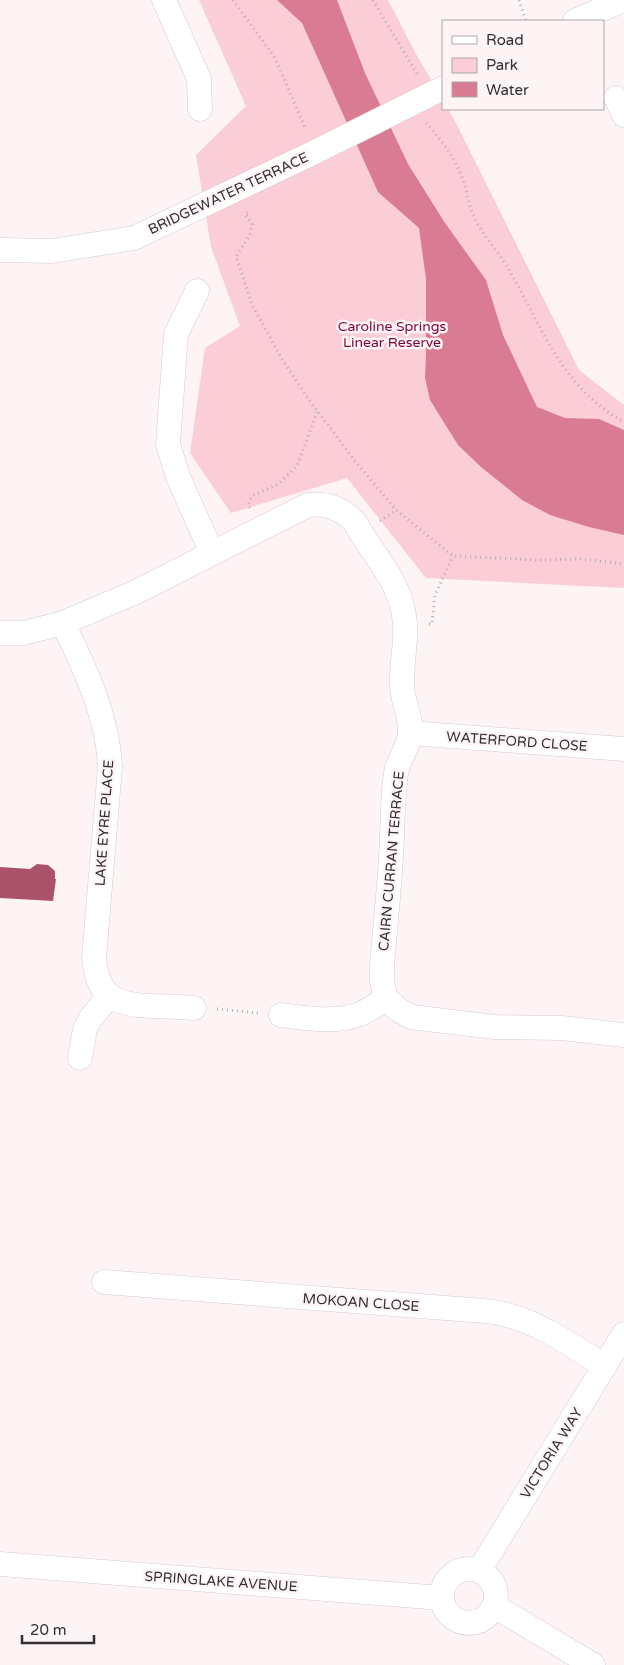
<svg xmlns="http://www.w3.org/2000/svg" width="624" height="1665" font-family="'Varela Round',sans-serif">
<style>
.green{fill:#facdd7}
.water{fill:#da7b94}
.building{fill:#ab526b}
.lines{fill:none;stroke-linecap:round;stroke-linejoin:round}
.street-casing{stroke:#d5cacc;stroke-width:25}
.path{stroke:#b4adae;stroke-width:3;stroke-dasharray:1 4;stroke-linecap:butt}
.street{stroke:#fff;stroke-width:24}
.labels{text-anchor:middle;stroke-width:5;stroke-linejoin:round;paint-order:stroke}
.street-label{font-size:14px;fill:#332f30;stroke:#fef4f6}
.park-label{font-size:14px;fill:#7d053a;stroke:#fef4f6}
</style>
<rect width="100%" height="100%" fill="#fef4f6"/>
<!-- green -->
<path class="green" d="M199,0H388L416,54L443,100V109H448L454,119L579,370L624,405V588L426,578L347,478L231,513L190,453L205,348L240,326L211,247L196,155L246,106Z"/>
<!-- water -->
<path class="water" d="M277,0H337L365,73L408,164L445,223L486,280L503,335L537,407L565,418L599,419L624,430V535L589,527L550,515L522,500L481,467L458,445L430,400L425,378L426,354V279L419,228L378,192L302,23Z"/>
<!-- building -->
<path class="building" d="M37,864L48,865L55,871V879H56L53,901L0,898V867L30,869Z"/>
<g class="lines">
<!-- street casing -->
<g class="street-casing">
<g id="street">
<path d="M164,0L199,79L200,109"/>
<path d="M575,21L623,0"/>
<path d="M616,98L624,115"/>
<path d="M0,250L52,251L134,238L315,152L443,88"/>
<path d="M197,291L176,334L168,444L178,477L212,553"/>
<path d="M63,623C85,669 108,716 110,767L94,958C97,996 115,1005 151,1006C165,1006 179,1007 194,1008"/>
<path d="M0,633H24L63,623L136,592L308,505C327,503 340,508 354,521C370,551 396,576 403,610C409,635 401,660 402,685C402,702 412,716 410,734C409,748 398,759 396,773C392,800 393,828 391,856C389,892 385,929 382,965V981L386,999L399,1010L411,1017L495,1027L562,1028L624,1035"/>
<path d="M410,733L624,749"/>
<path d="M281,1015C307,1018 337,1024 362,1013C370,1010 378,1003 386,999"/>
<path d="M80,1058L85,1029L90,1019L109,996"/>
<path d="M104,1282L472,1310C482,1311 493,1311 503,1314C541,1323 572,1346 605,1366"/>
<path d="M0,1564L442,1598"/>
<circle cx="469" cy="1596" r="27"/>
<path d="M479,1571L624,1334"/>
<path d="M494,1606L593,1665"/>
</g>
</g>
<!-- path -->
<g class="path">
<path d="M233,0L275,58L306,130"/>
<path d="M373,0L417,74"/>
<path d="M519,0L526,21"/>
<path d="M426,123C441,140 454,156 462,177C467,190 468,204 474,217C483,236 499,252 509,270C543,328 561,387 624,422"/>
<path d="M248,213L245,214L252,224L250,235L236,256L252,305L282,359L311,403L326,422L355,461L396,510L453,556L535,560L583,559L624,564"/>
<path d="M250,508L248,505L252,496L278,484L297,466L317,412"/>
<path d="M380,521L396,510"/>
<path d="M429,624H432L435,595L453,556"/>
<path d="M217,1009L258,1013"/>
</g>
<!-- street -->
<use href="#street" class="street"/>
</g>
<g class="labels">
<!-- street labels -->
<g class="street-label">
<text transform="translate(228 193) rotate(-25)" y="5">BRIDGEWATER TERRACE</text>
<text transform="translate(517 741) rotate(4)" y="5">WATERFORD CLOSE</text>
<text transform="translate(104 823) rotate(-86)" y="5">LAKE EYRE PLACE</text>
<text transform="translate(391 861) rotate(-85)" y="5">CAIRN CURRAN TERRACE</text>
<text transform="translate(361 1302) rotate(4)" y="5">MOKOAN CLOSE</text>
<text transform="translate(551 1453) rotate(-58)" y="5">VICTORIA WAY</text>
<text transform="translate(221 1581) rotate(4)" y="5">SPRINGLAKE AVENUE</text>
</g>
<!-- park labels -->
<g class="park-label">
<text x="392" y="331">Caroline Springs<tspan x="392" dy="16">Linear Reserve</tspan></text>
</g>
</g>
<!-- legend -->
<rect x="442" y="20" width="162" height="90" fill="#fef4f6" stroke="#ada5a7"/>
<rect x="452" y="36" width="25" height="8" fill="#ffffff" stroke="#ada5a7"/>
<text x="486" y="45" font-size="15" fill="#332f30">Road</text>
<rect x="452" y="58" width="25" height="15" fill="#facdd7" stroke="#ada5a7"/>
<text x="486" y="70" font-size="15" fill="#332f30">Park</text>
<rect x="452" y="82" width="25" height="15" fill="#da7b94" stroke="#ada5a7"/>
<text x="486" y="95" font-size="15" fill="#332f30">Water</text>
<!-- scale -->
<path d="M22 1635v8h72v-8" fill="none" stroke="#332f30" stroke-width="2.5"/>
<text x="30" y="1635" font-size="15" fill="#332f30" stroke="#fef4f6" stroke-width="4" paint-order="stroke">20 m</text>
</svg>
